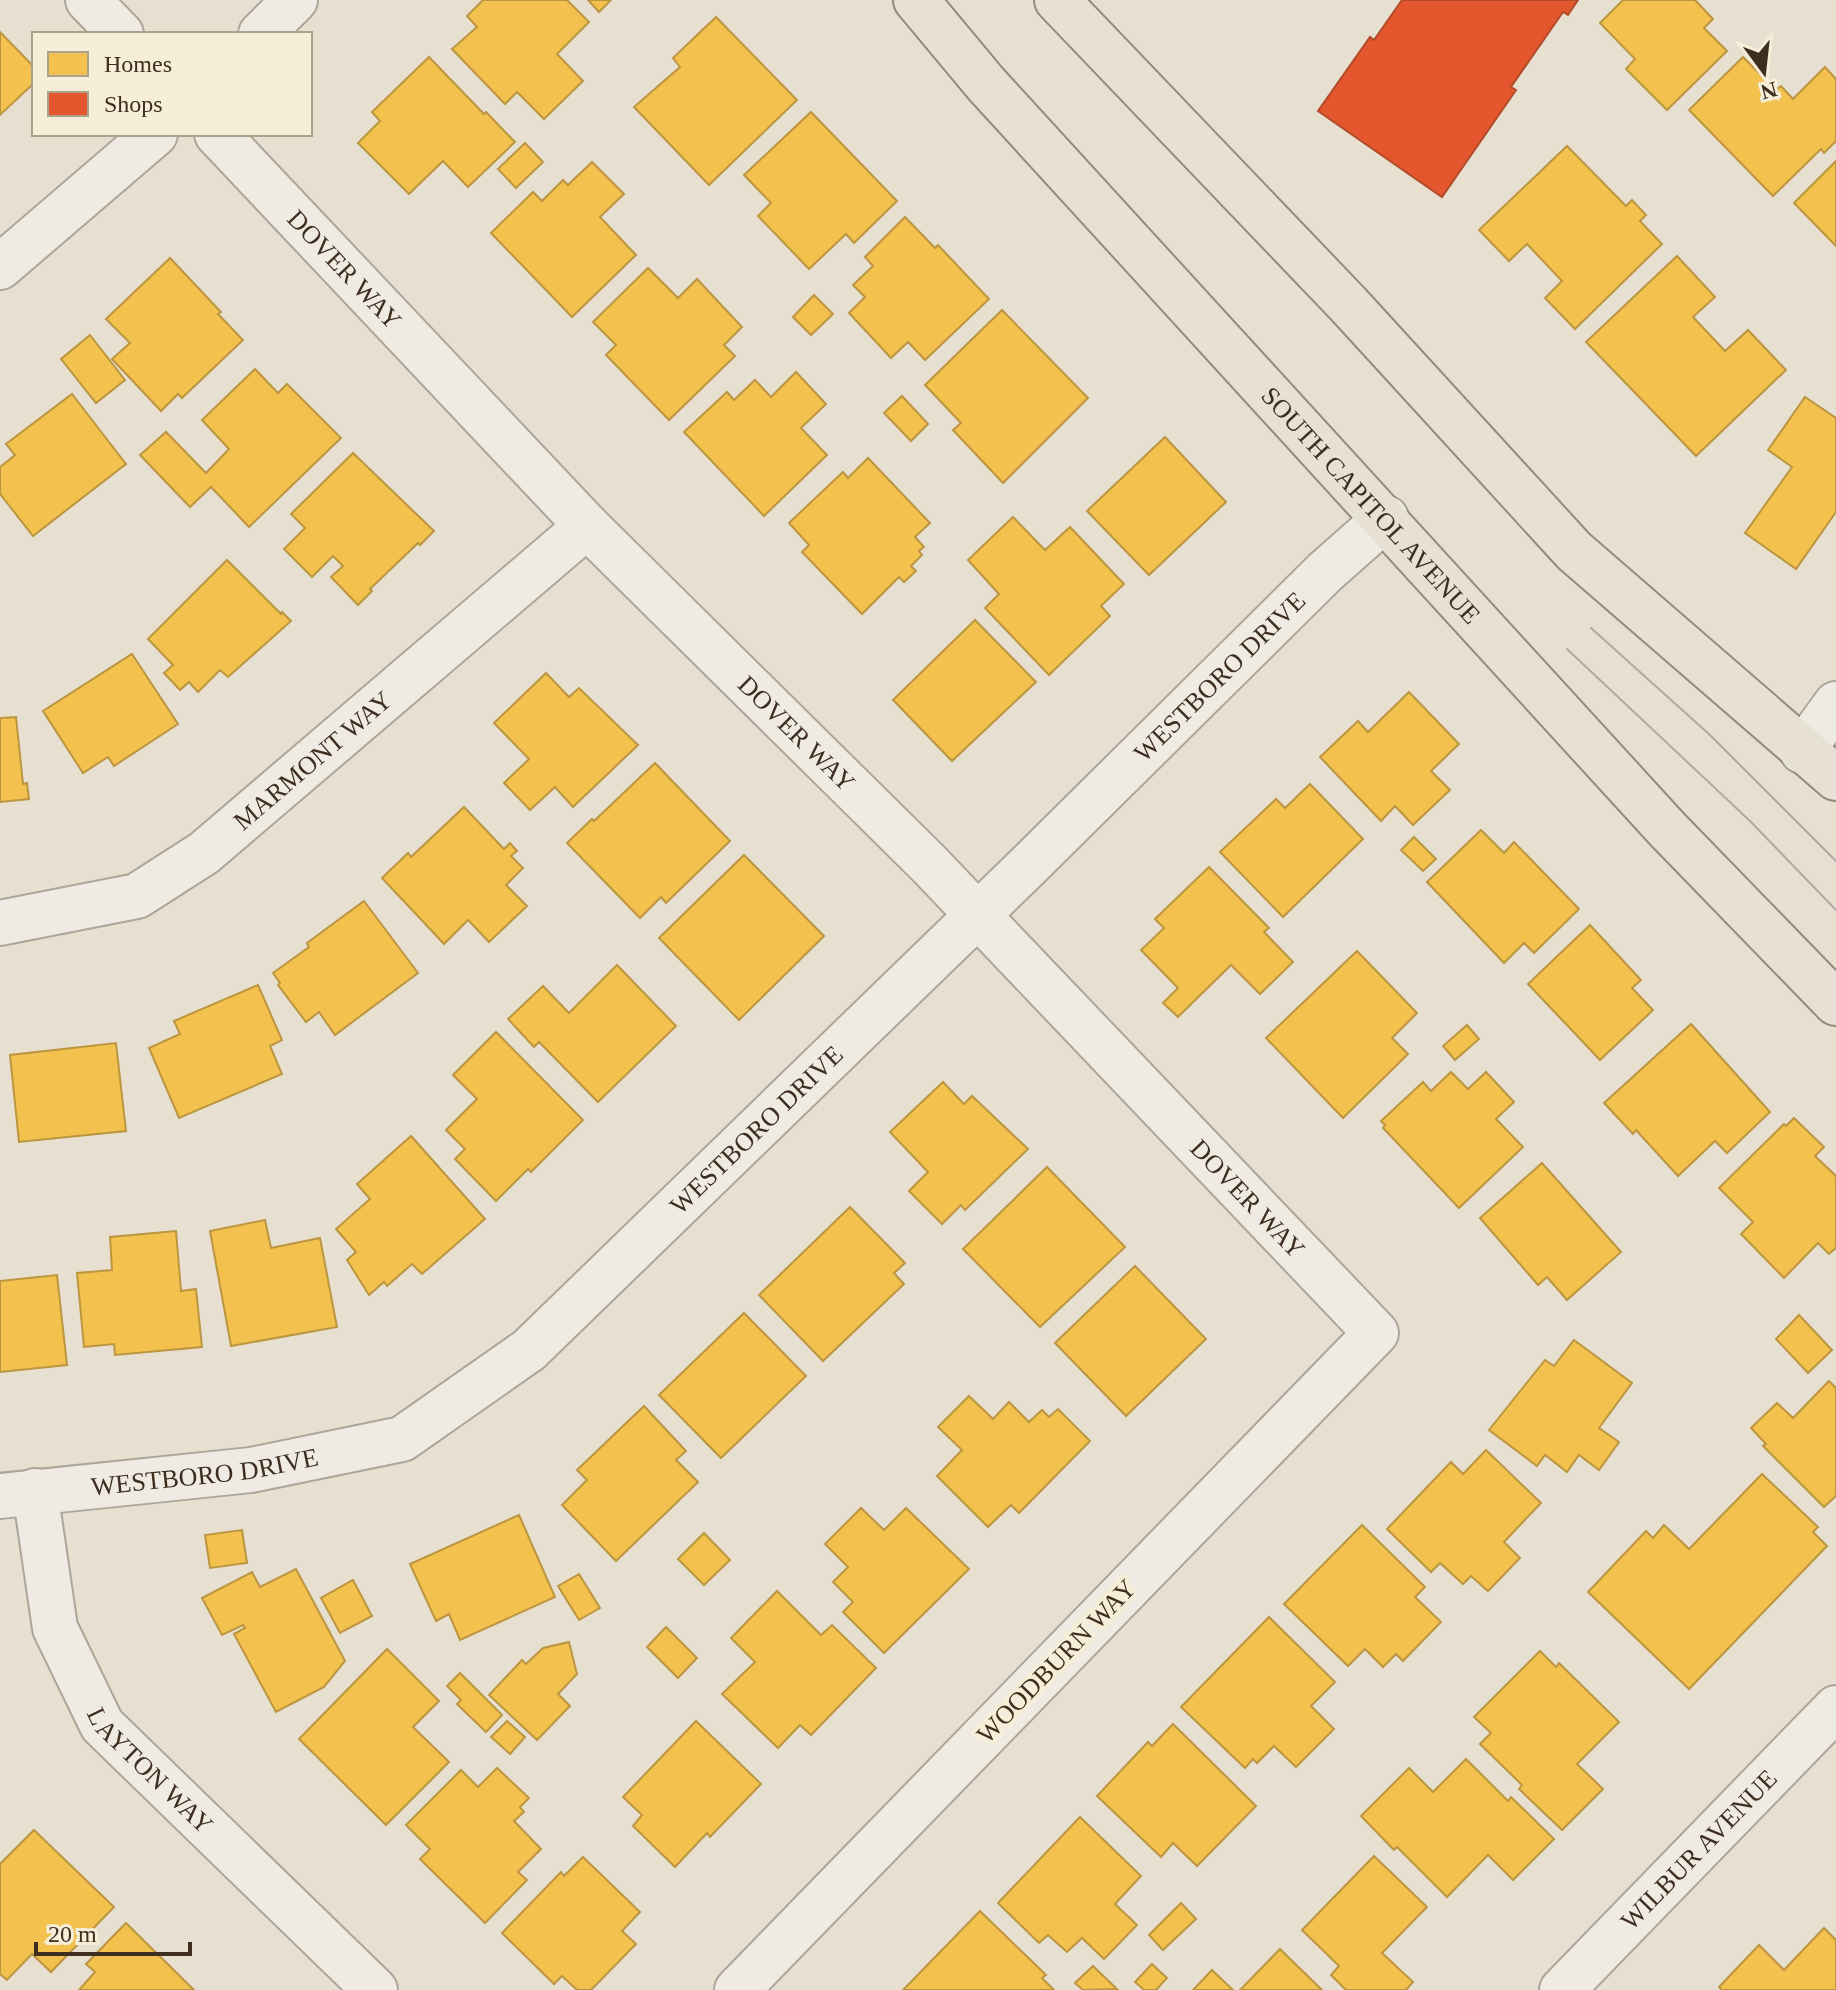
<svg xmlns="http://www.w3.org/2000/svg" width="1836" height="1990" font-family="Georgia,serif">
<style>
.homes{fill:#f2c14e;stroke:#bc9540;stroke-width:2}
.shops{fill:#e4572e;stroke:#b24b2a;stroke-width:2}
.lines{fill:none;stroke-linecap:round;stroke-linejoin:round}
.minor-casing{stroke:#ada599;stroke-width:48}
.major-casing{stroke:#928b80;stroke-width:48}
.minor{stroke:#efebe3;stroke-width:44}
.major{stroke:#e6e1d4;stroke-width:44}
.tram{stroke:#afaaa2;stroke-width:2}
.labels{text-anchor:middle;stroke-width:8;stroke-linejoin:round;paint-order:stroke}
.street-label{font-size:26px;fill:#3d2e20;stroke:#f7eed8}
</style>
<rect width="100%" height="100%" fill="#e7e0d1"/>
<!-- homes -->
<g class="homes">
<path d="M483,0H567L589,22L557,54L583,81L544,119L517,92L505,104L452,49L477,27L467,16Z"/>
<path d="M588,0H611L599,12Z"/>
<path d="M1623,0H1695L1713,19L1704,28L1727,51L1667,110L1626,69L1635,59L1600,23Z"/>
<path d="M716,17L797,100L709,185L634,107L680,67L673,58Z"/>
<path d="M0,32L34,67V83L0,115Z"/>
<path d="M429,57L484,114L486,112L515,142L468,187L443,161L409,194L358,143L380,121L372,112Z"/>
<path d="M1743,57L1776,90L1781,86L1793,99L1825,67L1836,79V141L1824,153L1821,149L1773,196L1689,110Z"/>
<path d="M811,112L897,201L854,243L846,234L809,269L758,216L771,203L744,175Z"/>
<path d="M525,143L543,162L516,188L498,169Z"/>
<path d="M1567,146L1626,206L1632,200L1646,215L1640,221L1662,244L1575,329L1545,298L1562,281L1527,244L1509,261L1479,230Z"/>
<path d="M1836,161V246L1794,203Z"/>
<path d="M592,162L624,194L600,217L636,255L572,317L491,233L533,192L542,201L563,180L568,185Z"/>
<path d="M905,217L935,248L938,245L989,299L925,360L908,342L891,358L849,313L865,297L853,285L873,266L865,257Z"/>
<path d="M1677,256L1715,297L1693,317L1725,351L1748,330L1786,370L1696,456L1586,342Z"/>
<path d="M170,258L221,312L218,314L243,340L182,398L178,394L161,411L112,359L130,343L106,319Z"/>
<path d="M648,268L678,298L697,279L742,327L724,345L735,356L669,420L606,355L616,345L593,322Z"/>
<path d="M814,295L833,314L811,335L793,317Z"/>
<path d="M1002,310L1088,398L1003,483L953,430L961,423L925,385Z"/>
<path d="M90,335L125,380L96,403L61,359Z"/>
<path d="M255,369L278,393L287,384L341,438L249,527L211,487L190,507L140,455L166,432L206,473L229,449L202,420Z"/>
<path d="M796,372L826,404L801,428L827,455L764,516L684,432L727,392L734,400L755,380L771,397Z"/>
<path d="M72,394L126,464L33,536L0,494V467L15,455L6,444Z"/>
<path d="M902,396L928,424L911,441L884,413Z"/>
<path d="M1805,397L1836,418V512L1796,569L1745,533L1792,467L1768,450Z"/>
<path d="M1165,437L1226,502L1149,575L1087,511Z"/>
<path d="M353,453L434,531L420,545L418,543L370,589L372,591L358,605L331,577L343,566L333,556L312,577L284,549L305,528L291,514Z"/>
<path d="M868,458L930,523L915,537L924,547L919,551L922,555L911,566L916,571L904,582L899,577L862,614L802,552L809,545L789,523L843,472L848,478Z"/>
<path d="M1013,517L1045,550L1070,527L1124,584L1101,606L1110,616L1049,675L985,608L999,594L968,560Z"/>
<path d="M227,560L281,614L282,612L291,621L228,677L220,670L198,692L189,682L180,690L164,673L173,665L148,639Z"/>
<path d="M975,620L1036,682L952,761L893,700Z"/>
<path d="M132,654L178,724L114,766L108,757L83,773L43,711Z"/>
<path d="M546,673L569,697L579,688L638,745L573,807L555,787L530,810L504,783L529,759L494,723Z"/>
<path d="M1409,692L1459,744L1431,771L1450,790L1413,825L1395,806L1381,821L1320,757L1358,721L1368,732Z"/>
<path d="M16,717L23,784L27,783L29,799L0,802V718Z"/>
<path d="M655,763L730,841L666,903L661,897L640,918L567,843L592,819L594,821Z"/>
<path d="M1310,784L1363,839L1283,917L1220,852L1276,799L1285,808Z"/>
<path d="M464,807L504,849L510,843L517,851L511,856L523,868L506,885L527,906L489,942L468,920L444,944L382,878L408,853L411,857Z"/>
<path d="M1481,830L1504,853L1514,842L1579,909L1534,953L1524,943L1504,963L1427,882Z"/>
<path d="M1414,837L1436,859L1423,871L1401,850Z"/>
<path d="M744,855L824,936L739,1020L659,938Z"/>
<path d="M1209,867L1269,928L1264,932L1293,962L1260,994L1231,965L1178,1017L1163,1003L1178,988L1141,950L1164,928L1155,919Z"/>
<path d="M364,901L418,973L335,1035L319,1012L306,1022L278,985L280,983L273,973L309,947L307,943Z"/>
<path d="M1590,925L1641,980L1632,988L1653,1010L1600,1060L1528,984Z"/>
<path d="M1357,951L1417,1013L1392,1038L1408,1054L1343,1118L1266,1038Z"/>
<path d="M617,965L676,1026L598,1102L539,1042L534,1047L508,1019L543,986L569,1013Z"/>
<path d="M258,985L282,1040L270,1046L282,1074L179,1118L149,1048L180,1034L174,1021Z"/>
<path d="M1691,1024L1770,1112L1727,1153L1715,1141L1678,1176L1636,1130L1633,1134L1604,1103Z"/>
<path d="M1467,1025L1479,1039L1455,1060L1443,1046Z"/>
<path d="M496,1032L583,1120L531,1172L528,1169L496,1201L455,1159L465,1149L446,1130L477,1099L453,1075Z"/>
<path d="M116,1043L126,1131L19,1142L10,1055Z"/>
<path d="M1451,1072L1468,1089L1486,1072L1514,1102L1496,1119L1523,1147L1459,1208L1383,1128L1385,1125L1381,1121L1423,1082L1431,1091Z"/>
<path d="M943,1082L964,1104L972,1096L1028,1149L965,1210L961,1205L942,1224L909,1191L928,1172L890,1132Z"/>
<path d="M1794,1118L1824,1147L1815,1156L1836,1176V1248L1829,1254L1818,1243L1784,1278L1741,1234L1753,1222L1719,1188L1784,1124L1786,1126Z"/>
<path d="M411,1136L485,1219L422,1274L412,1264L387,1286L384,1282L369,1295L347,1260L356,1252L336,1229L370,1199L357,1184Z"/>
<path d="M1542,1163L1621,1252L1567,1300L1547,1277L1538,1285L1480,1218Z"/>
<path d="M1047,1167L1125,1247L1040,1327L963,1249Z"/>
<path d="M850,1207L905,1263L894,1273L904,1284L823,1361L759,1295Z"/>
<path d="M265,1220L271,1248L320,1238L337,1327L231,1346L210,1231Z"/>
<path d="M176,1231L181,1291L196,1289L202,1347L115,1355L114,1344L84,1347L77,1273L112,1270L110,1237Z"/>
<path d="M1135,1266L1206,1339L1126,1416L1055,1343Z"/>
<path d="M57,1275L67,1365L0,1372V1281Z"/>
<path d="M744,1313L806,1376L721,1458L659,1395Z"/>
<path d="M1799,1315L1832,1350L1808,1373L1776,1339Z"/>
<path d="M1574,1340L1632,1383L1599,1428L1619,1442L1599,1470L1579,1455L1567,1472L1545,1455L1537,1466L1489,1430L1545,1360L1554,1366Z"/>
<path d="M1829,1381L1836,1388V1496L1824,1507L1763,1446L1766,1444L1751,1428L1777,1403L1793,1418Z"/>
<path d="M969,1396L993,1419L1009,1402L1029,1422L1042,1410L1049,1417L1058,1409L1090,1441L1019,1513L1011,1505L988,1527L937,1476L962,1450L938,1427Z"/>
<path d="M644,1406L686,1451L676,1460L698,1482L616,1561L562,1505L587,1480L577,1470Z"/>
<path d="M1486,1450L1541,1503L1504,1542L1520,1558L1488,1591L1471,1576L1463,1584L1440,1563L1431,1572L1387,1529L1451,1462L1463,1474Z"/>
<path d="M1762,1474L1818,1527L1813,1532L1827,1546L1689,1689L1588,1592L1646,1531L1653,1538L1664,1525L1689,1549Z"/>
<path d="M861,1508L884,1530L906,1508L969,1569L884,1653L843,1612L853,1602L833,1582L848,1567L825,1544Z"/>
<path d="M519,1515L555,1597L460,1640L449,1614L436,1621L410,1564Z"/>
<path d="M1362,1525L1425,1587L1415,1597L1441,1622L1403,1661L1396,1654L1383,1667L1365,1649L1348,1666L1284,1604Z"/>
<path d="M242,1530L247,1563L210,1568L205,1535Z"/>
<path d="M704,1533L730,1560L704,1585L678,1559Z"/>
<path d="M296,1569L345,1661L324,1687L276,1712L234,1634L245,1628L243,1625L222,1635L202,1598L252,1572L260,1587Z"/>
<path d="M579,1574L600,1608L579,1620L558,1586Z"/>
<path d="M353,1580L372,1616L340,1633L321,1598Z"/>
<path d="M777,1591L821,1635L832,1625L876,1668L811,1735L800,1725L778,1748L722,1694L755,1662L731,1638Z"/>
<path d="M1269,1617L1335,1682L1311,1706L1334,1729L1296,1767L1274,1746L1257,1763L1253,1759L1245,1768L1181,1707Z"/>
<path d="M666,1627L697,1658L678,1678L647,1647Z"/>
<path d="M569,1642L577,1674L558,1694L570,1706L537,1740L489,1695L522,1660L526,1664L543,1648Z"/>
<path d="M387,1649L439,1701L413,1727L449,1762L386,1825L299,1739Z"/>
<path d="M1540,1651L1556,1667L1559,1663L1619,1722L1577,1764L1603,1789L1562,1830L1519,1789L1522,1785L1480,1744L1491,1733L1474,1717Z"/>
<path d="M460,1673L502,1715L486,1732L457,1704L461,1700L447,1686Z"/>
<path d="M507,1721L525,1737L510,1754L491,1737Z"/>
<path d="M696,1721L761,1784L710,1837L707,1833L675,1867L633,1826L642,1815L623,1797Z"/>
<path d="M1173,1724L1256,1806L1197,1866L1173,1843L1161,1857L1097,1796L1148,1742L1152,1746Z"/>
<path d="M1466,1759L1508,1801L1511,1797L1554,1839L1513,1880L1488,1855L1447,1897L1397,1847L1394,1850L1361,1816L1409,1768L1433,1792Z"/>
<path d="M497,1768L529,1798L520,1807L524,1812L514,1821L541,1849L518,1872L527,1880L485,1923L420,1859L430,1849L406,1825L461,1770L478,1787Z"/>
<path d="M1080,1817L1141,1876L1115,1904L1137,1925L1104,1959L1082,1938L1067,1952L1048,1935L1039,1943L998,1903Z"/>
<path d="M34,1830L114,1907L51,1972L32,1954L7,1980L0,1974V1864Z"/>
<path d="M1374,1856L1427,1907L1382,1953L1413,1982L1406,1990H1346L1331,1975L1339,1966L1302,1930Z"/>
<path d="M583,1857L640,1912L622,1931L636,1944L591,1990H577L562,1976L554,1984L502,1933L561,1872L564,1876Z"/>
<path d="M1181,1903L1196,1919L1163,1950L1149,1935Z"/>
<path d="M980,1911L1046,1975L1042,1978L1054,1990H903Z"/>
<path d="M126,1923L194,1990H79L95,1972L86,1964Z"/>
<path d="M1824,1928L1836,1940V1990H1722L1719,1987L1759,1945L1784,1970Z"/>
<path d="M1280,1949L1322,1990H1240Z"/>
<path d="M1152,1964L1167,1978L1156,1990H1144L1135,1982Z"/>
<path d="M1093,1966L1117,1989L1083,1990L1075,1983Z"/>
<path d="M1212,1970L1233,1990H1193Z"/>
</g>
<!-- shops -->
<path class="shops" d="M1402,0H1578L1568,15L1563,12L1511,87L1516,90L1442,197L1318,111L1370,37L1374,40Z"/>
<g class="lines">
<!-- minor casing -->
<g class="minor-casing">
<g id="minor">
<path d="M88,0L121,34"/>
<path d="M261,34L295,0"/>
<path id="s1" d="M217,134L587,526L929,864L1376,1333L737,1990"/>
<path d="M0,267L155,134"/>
<path d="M1802,751L1836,704"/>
<path id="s2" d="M0,923L137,896L204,853L587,526"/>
<path id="s3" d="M35,1491L55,1628L102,1725L375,1990"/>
<path id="s4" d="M0,1496L251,1470L402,1439L529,1350L1027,867L1325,572L1386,518"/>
<path id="s5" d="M1562,1990L1836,1708"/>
</g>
</g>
<!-- major casing -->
<g class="major-casing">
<g id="major">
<path id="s6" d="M916,0L986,84L1667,829L1836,1003"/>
<path d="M1057,0L1348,304L1574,551L1836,778"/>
</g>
</g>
<!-- minor -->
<use href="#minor" class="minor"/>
<!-- major -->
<use href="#major" class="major"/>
<!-- tram -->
<g class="tram">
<path d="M1591,628L1710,735L1836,861"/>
<path d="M1567,649L1750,821L1836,910"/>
</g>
</g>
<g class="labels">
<!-- street labels -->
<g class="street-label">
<text dy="9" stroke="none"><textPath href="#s1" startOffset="186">DOVER WAY</textPath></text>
<text dy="9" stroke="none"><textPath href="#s6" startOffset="680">SOUTH CAPITOL AVENUE</textPath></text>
<text dy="9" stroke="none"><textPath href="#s4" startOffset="1526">WESTBORO DRIVE</textPath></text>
<text dy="9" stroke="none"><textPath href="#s1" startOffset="834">DOVER WAY</textPath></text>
<text dy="9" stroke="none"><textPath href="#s2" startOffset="362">MARMONT WAY</textPath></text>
<text dy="9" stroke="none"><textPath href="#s4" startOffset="878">WESTBORO DRIVE</textPath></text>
<text dy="9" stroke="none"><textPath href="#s1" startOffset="1482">DOVER WAY</textPath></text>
<text dy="9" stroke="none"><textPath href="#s4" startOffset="206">WESTBORO DRIVE</textPath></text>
<text transform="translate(1056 1661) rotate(-46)" y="9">WOODBURN WAY</text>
<text dy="9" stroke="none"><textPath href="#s3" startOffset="312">LAYTON WAY</textPath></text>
<text dy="9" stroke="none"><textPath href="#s5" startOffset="196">WILBUR AVENUE</textPath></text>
</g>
</g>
<!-- legend -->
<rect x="32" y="32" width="280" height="104" fill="#f7eed8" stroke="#ada18e" stroke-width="2"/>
<rect x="48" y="52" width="40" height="24" fill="#f2c14e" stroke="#ada18e" stroke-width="2"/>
<text x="104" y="72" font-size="24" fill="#3d2e20">Homes</text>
<rect x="48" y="92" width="40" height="24" fill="#e4572e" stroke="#ada18e" stroke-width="2"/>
<text x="104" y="112" font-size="24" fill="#3d2e20">Shops</text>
<!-- north arrow -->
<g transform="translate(1764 72) rotate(165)" stroke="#f7eed8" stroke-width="6" paint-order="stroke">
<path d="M0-6L14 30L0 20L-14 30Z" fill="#3d2e20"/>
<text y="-12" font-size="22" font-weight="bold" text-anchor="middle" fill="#3d2e20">N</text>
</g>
<!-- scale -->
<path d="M36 1942v12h154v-12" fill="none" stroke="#3d2e20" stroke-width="4"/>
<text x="48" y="1942" font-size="24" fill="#3d2e20" stroke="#f7eed8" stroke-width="6" paint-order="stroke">20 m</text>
</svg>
